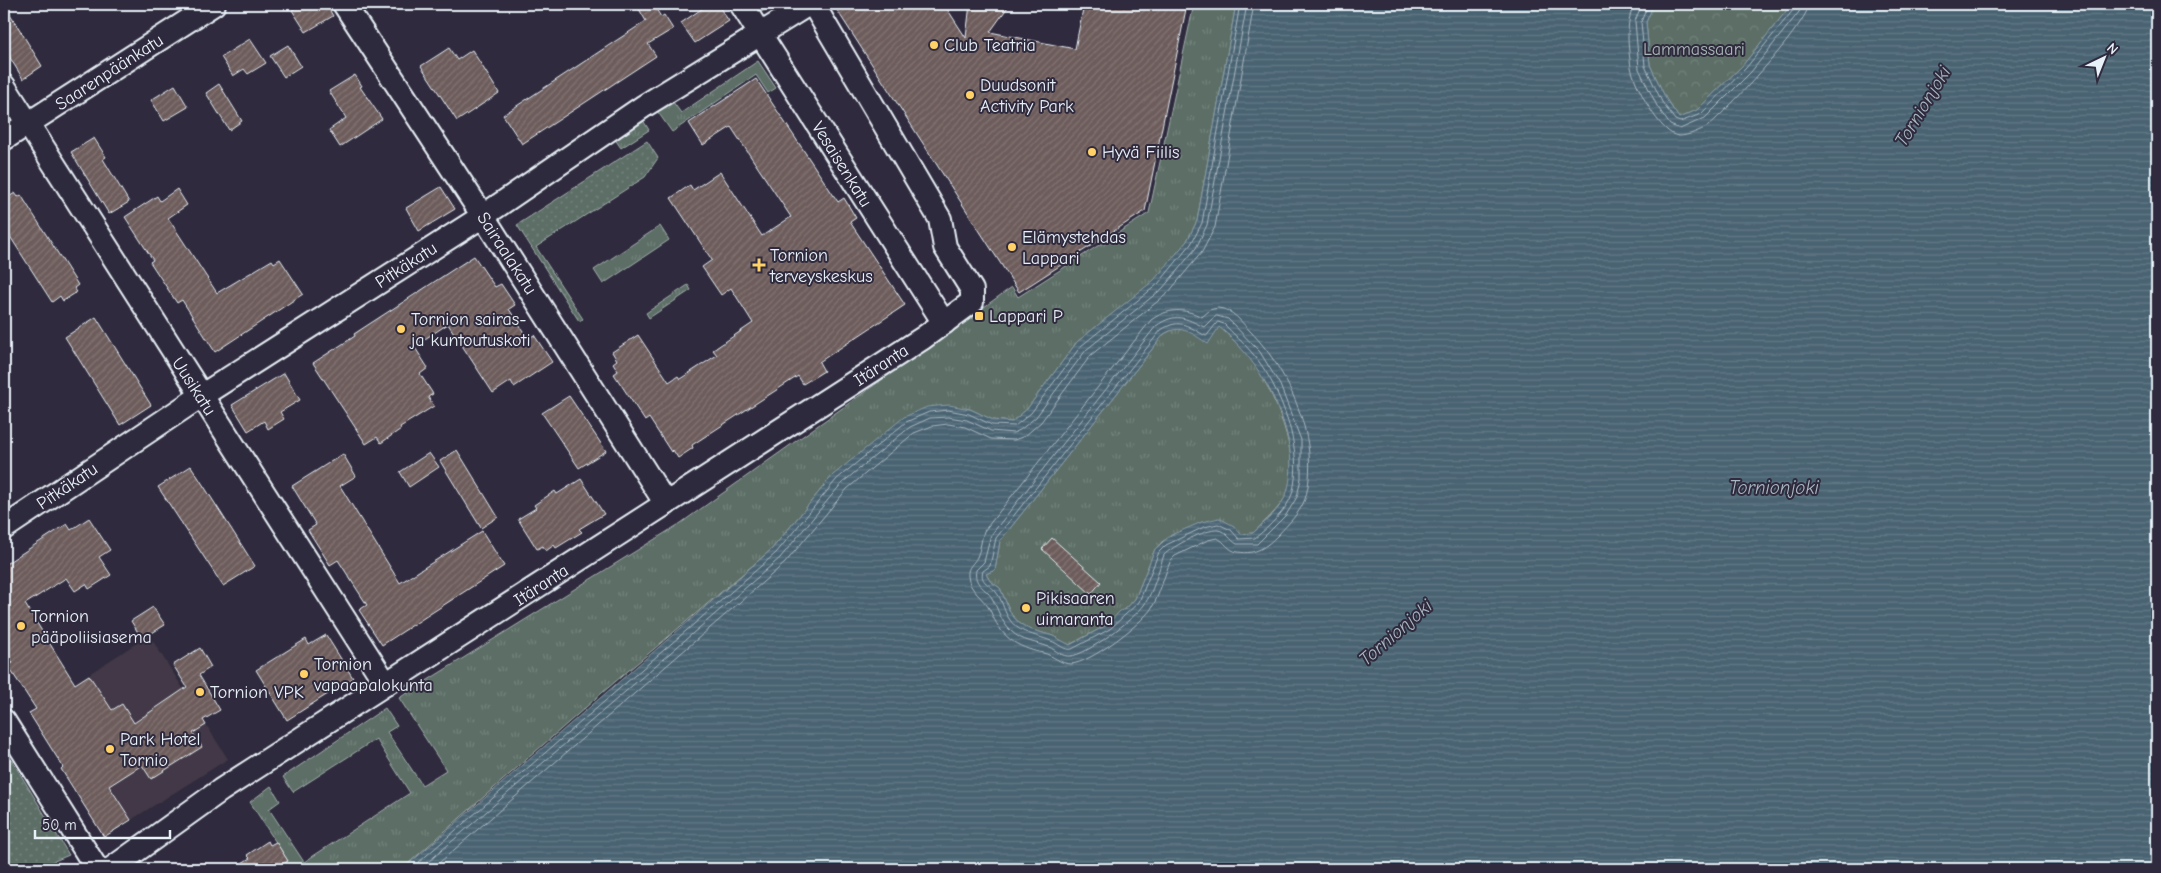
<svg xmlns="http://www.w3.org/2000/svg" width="2161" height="873" font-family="'Comic Neue',sans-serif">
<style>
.built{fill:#423946}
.grass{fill:url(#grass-tufts);stroke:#a2b0ae}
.forest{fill:url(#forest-crowns);stroke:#a2b0ae}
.park{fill:url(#park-dots);stroke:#a2b0ae}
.water{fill:url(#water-rules);stroke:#899ca8;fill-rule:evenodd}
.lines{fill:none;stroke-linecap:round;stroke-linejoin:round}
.shore{stroke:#a9b8c2;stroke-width:1}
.building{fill:url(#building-hatch);stroke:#e8f1f8}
.minor-casing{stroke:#e8f1f8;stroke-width:26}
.minor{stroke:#2f2a3d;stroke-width:22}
.poi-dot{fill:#ffd166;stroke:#2f2a3d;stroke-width:2}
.labels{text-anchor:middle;stroke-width:4;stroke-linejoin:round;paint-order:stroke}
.poi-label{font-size:18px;fill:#e8f1f8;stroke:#2f2a3d;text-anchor:start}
.park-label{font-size:18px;fill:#a9b6b6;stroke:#2f2a3d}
.street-label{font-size:18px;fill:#e8f1f8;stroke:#2f2a3d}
.water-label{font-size:19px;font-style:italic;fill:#a9b8c2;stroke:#2f2a3d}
</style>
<defs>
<pattern id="grass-tufts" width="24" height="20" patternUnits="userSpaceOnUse" patternTransform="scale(1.25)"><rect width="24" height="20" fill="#5c6e65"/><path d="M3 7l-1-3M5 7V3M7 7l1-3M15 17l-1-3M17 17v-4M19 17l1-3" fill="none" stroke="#73837c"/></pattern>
<pattern id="forest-crowns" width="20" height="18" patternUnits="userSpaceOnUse" patternTransform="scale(1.25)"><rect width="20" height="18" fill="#5c6e65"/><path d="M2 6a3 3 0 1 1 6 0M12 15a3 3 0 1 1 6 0" fill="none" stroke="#73837c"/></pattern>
<pattern id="park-dots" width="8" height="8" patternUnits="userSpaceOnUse" patternTransform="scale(1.25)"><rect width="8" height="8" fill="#5c6e65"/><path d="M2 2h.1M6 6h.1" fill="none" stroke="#73837c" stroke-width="1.8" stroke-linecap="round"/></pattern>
<pattern id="water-rules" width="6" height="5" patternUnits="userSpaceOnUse" patternTransform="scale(1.25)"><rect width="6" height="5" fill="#4a6372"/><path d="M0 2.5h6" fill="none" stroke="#647a87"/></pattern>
<pattern id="building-hatch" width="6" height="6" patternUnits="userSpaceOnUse" patternTransform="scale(1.25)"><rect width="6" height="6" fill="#6d5c5b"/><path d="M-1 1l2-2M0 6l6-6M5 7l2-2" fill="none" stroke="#827473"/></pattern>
</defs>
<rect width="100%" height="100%" fill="#2f2a3d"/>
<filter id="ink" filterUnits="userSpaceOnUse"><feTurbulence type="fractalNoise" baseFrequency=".02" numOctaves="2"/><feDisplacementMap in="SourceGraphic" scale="10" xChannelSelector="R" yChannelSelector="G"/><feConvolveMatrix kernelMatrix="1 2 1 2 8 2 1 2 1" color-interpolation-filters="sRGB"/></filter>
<g filter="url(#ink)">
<!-- built -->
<path class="built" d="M149,635L228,759L104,837L61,769L63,767L29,713Z"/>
<!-- grass -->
<g class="grass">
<path d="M754,4H777L759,13Z"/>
<path d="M1194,4H1236L1197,221L1187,241L1154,281L1077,342L1027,409L1012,422L993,420L970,409L833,475L772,549L602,693L402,869H275L288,861L250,802L271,786L280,801L269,809L304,862L410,793L376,739L293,792L283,777L385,708L397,726L387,732L422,785L446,770L399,698L681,523L1012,287L1018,297L1149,213Z"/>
<path d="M758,61L776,88L768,93L756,75L672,132L655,108L670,98L681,113Z"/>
<path d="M641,117L649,130L621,148L612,135Z"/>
<path d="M660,226L669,240L603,284L594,270Z"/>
<path d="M688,285L691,290L649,318L646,313Z"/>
<path d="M1219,326C1229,337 1242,347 1251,359C1273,390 1304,458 1286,496C1278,510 1265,521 1253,533L1241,534L1234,526L1202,522L1163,541L1155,549L1135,599L1107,625L1069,645L1053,636L1029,629L1019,623L1011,614L1000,588L990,581L986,574L995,570L1000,541L1164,334L1176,328L1189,331Z"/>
</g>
<!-- forest -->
<path class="forest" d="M1654,4H1792L1743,65L1697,110L1679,118L1666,99L1650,65L1646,22Z"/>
<!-- park -->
<g class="park">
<path d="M647,141L658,158L645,177L536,247L583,319L579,321L517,225Z"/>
<path d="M4,747L69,855L35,869H4Z"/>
</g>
<!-- water -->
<path class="water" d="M1236,4H1654L1646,22L1650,65L1666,99L1679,118L1697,110L1743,65L1792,4H2157V867L2155,869H403L772,549L833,475L904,417L927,407L949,405L970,409L993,420L1012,422L1027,409L1077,342L1154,280L1187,241L1197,221ZM1219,327C1261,360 1304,436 1287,492C1282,508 1265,522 1253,533L1241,534L1234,526L1219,518L1202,522L1171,535L1155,549L1135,599L1126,609L1120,611L1107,625L1070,645L1053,636L1029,629L1019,623L1011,614L1000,588L990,581L986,574L995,570L1000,541L1164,334C1181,323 1193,334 1208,344Z"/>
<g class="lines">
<!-- shore -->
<g class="shore">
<path d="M1634,4C1625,24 1628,46 1631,67C1634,84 1661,136 1679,136C1688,136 1701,130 1708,126C1727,111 1808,24 1809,4"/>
<path d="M1642,4L1635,21L1639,69L1657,106L1670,125L1680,129L1705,118L1751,72L1799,12L1802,4"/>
<path d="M1648,4L1641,22L1645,66L1662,102L1675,120L1680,122L1701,114L1746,68L1794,9L1795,4"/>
<path d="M1218,308C1233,309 1241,322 1251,332C1289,371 1322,443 1305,499C1300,513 1288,524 1278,535C1266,547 1256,555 1238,552C1228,551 1225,541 1217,538L1208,540L1175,556L1171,560C1164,575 1160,595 1151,609C1140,625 1090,663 1071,664C1060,664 1053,655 1043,653C1015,647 1001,637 990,610C984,598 969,591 968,576C967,566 974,564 977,557C981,549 981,539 984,531L1151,320C1168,308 1184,308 1202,317L1210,310Z"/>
<path d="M1217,316L1228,319L1260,352L1280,385L1301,440V478L1297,497L1286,515L1257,544H1237C1231,541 1226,531 1218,530C1205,529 1173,546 1164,555C1158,571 1154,591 1144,605C1135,618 1086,656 1070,656C1062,657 1056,650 1049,647C1036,642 1022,642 1011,631C1001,622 998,609 992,598C986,588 973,585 976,570L984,562L991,535L1156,326C1176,312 1185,318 1204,327L1212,319Z"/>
<path d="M1218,322L1224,324C1233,334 1244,343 1253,354C1281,387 1305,452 1292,494C1287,510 1268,528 1255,538L1239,539L1231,530L1218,524L1204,527L1166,545L1159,552L1139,602L1110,629L1072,649C1064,651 1058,643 1051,641C1034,634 1018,634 1008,617C1003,609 1002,599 996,592C991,585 979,582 983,571L990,566L996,538L1161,330C1181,317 1188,327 1206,336Z"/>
<path d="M411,869L776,553L837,479L906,422L929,412L948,410L969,414L992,425L1015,426L1031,413L1081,346L1158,284L1191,244L1202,223L1240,4"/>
<path d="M420,869L780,558L842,483L910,427L930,418L948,417L967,420L991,431L1013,433L1020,430L1036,417L1086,350L1163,288L1196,248L1207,225L1247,4"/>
<path d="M432,869L785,563L847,489L914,433L932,426L948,424L965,427L991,439L1014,440L1025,436L1041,422L1091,355L1168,293L1202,252L1215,227L1254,4"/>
</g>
</g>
<!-- building -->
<g class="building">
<path d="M4,4L42,66L23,79L4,48Z"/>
<path d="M303,4H326L333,16L306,32L292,10Z"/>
<path d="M636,4H653L661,17L664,15L673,29L648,44L656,56L522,144L503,115L646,21Z"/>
<path d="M709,4H717L729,21L695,43L681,23Z"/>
<path d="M833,4H944L966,38L970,4H1010L990,32L1075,49L1084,4H1187L1145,211L1019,292Z"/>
<path d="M250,39L266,63L248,74L244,69L233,76L221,57Z"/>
<path d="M288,45L301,66L284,77L270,56Z"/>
<path d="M449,48L457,60L472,50L499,93L457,121L421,66Z"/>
<path d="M355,75L362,86L360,87L382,119L340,147L329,130L346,118L329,91Z"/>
<path d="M756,79L838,202L844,198L856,218L850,222L905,305L819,362L824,371L803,384L798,376L692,445L693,448L678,458L673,450L671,452L649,418L645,421L614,374L618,371L613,363L617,360L612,352L638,335L669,382L678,376L680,379L717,355L713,350L753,323L731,288L721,295L702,267L712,260L671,198L690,185L693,190L720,172L762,236L791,217L731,127L703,145L689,123Z"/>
<path d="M219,84L242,121L229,130L206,93Z"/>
<path d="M175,85L188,107L164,121L151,100Z"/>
<path d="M94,138L106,157L103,159L129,202L109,214L71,152Z"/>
<path d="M441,187L455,209L419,231L406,208Z"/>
<path d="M177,189L187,205L168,218L217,293L272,260L274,263L280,259L303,294L215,352L182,300L177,303L150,262L153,260L125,217L157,196L160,201Z"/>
<path d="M15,193L18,197L21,195L78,285L74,288L77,292L63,301L60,296L52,302L4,227V200Z"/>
<path d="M474,256L495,287L501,284L515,305L509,309L528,339L534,335L552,362L514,387L511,381L493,393L448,324L414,346L428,368L420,374L433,394L428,397L434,406L400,427L401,429L381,443L377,437L366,444L313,363L355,336L354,334Z"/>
<path d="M96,317L151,405L120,425L65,337Z"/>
<path d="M284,373L300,400L280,412L284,419L268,429L264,421L248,431L232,405Z"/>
<path d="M569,396L606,451L579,468L542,413Z"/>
<path d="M457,450L498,517L481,528L440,461Z"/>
<path d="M429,453L439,467L409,487L400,472Z"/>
<path d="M343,454L356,476L340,486L400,583L482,531L504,566L382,645L359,610L367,605L338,560L330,565L308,530L316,525L292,486Z"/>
<path d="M191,466L255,566L223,586L158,487Z"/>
<path d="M581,479L604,514L579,529L582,532L556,548L554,545L546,551L543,546L537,549L518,519L536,508L534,505L555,491L557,494Z"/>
<path d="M89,518L110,550L99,557L111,575L89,589L86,584L75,591L66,578L25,604L75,684L89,675L112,710L122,704L134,723L187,687L173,665L200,648L211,667L199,675L220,710L203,720L206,725L193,733L202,747L151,779L142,765L109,786L131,820L104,837L61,769L63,767L29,713L36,709L8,666L13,663L4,648V565L67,524L71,530Z"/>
<path d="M1052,538L1101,582L1091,594L1042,549Z"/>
<path d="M153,607L165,625L142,639L131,621Z"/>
<path d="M326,635L353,678L287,720L256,670L306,639L309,645Z"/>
<path d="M268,841L270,845L276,842L288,861L275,869H232L250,858L247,855Z"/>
</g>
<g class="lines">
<!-- minor casing -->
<g class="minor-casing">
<g id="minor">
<path d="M344,4L483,216L666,504"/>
<path d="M741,4L944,323"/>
<path d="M4,86L386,684"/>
<path d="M4,139L214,4"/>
<path d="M4,528L201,396L483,216L644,106L809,4"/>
<path d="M4,721L97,869"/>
<path d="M111,869L221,790L923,338L972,302V290L945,247L940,219L813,4"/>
</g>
</g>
<!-- minor -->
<use href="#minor" class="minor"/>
</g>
</g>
<!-- markers -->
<g class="poi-dot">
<circle cx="934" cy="45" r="5"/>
<circle cx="970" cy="95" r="5"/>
<circle cx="1092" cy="152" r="5"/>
<circle cx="1012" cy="247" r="5"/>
<path d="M756.5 257.5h5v5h5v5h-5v5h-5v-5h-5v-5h5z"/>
<rect x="974" y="311" width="10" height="10" rx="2.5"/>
<circle cx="401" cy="329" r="5"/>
<circle cx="1026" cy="608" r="5"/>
<circle cx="21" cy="626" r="5"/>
<circle cx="304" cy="674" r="5"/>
<circle cx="200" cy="692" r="5"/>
<circle cx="110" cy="749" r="5"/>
</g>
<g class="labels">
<!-- poi labels -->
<g class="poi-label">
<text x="944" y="51">Club Teatria</text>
<text x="980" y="91">Duudsonit<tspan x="980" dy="21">Activity Park</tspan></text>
<text x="1102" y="158">Hyvä Fiilis</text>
<text x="1022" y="243">Elämystehdas<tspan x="1022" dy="21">Lappari</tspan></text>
<text x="770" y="261">Tornion<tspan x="770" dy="21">terveyskeskus</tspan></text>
<text x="989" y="322">Lappari P</text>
<text x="411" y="325">Tornion sairas-<tspan x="411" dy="21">ja kuntoutuskoti</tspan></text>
<text x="1036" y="604">Pikisaaren<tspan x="1036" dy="21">uimaranta</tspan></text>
<text x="31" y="622">Tornion<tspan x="31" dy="21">pääpoliisiasema</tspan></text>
<text x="314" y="670">Tornion<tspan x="314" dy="21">vapaapalokunta</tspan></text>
<text x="210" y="698">Tornion VPK</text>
<text x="120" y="745">Park Hotel<tspan x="120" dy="21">Tornio</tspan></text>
</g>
<!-- park labels -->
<g class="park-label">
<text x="1694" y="55">Lammassaari</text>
</g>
<!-- street labels -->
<g class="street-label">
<text transform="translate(109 72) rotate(-33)" y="6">Saarenpäänkatu</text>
<text transform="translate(842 164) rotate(58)" y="6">Vesaisenkatu</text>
<text transform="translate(507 253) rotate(57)" y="6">Sairaalakatu</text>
<text transform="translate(406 265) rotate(-33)" y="6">Pitkäkatu</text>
<text transform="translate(881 365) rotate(-33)" y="6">Itäranta</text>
<text transform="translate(194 386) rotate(57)" y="6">Uusikatu</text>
<text transform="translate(67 486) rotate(-34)" y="6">Pitkäkatu</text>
<text transform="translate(541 585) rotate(-33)" y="6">Itäranta</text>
</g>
<!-- water labels -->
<g class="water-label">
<text transform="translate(1922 106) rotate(-59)" y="7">Tornionjoki</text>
<text x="1774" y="494">Tornionjoki</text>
<text transform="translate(1395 632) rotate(-41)" y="7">Tornionjoki</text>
</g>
</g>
<!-- margin -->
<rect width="2161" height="873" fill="none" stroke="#2f2a3d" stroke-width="20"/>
<rect x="10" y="10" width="2141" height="853" fill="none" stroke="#e8f1f8" stroke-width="2" filter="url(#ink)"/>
<!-- north arrow -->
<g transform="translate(2104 58) rotate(43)" stroke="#2f2a3d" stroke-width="4" paint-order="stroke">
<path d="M0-4L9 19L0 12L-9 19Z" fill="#e8f1f8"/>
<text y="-8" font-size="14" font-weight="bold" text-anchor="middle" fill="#e8f1f8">N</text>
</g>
<!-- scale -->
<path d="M35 830v8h135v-8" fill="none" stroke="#e8f1f8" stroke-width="2.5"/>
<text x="42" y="830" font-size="15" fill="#e8f1f8" stroke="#2f2a3d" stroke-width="4" paint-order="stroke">50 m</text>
</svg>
